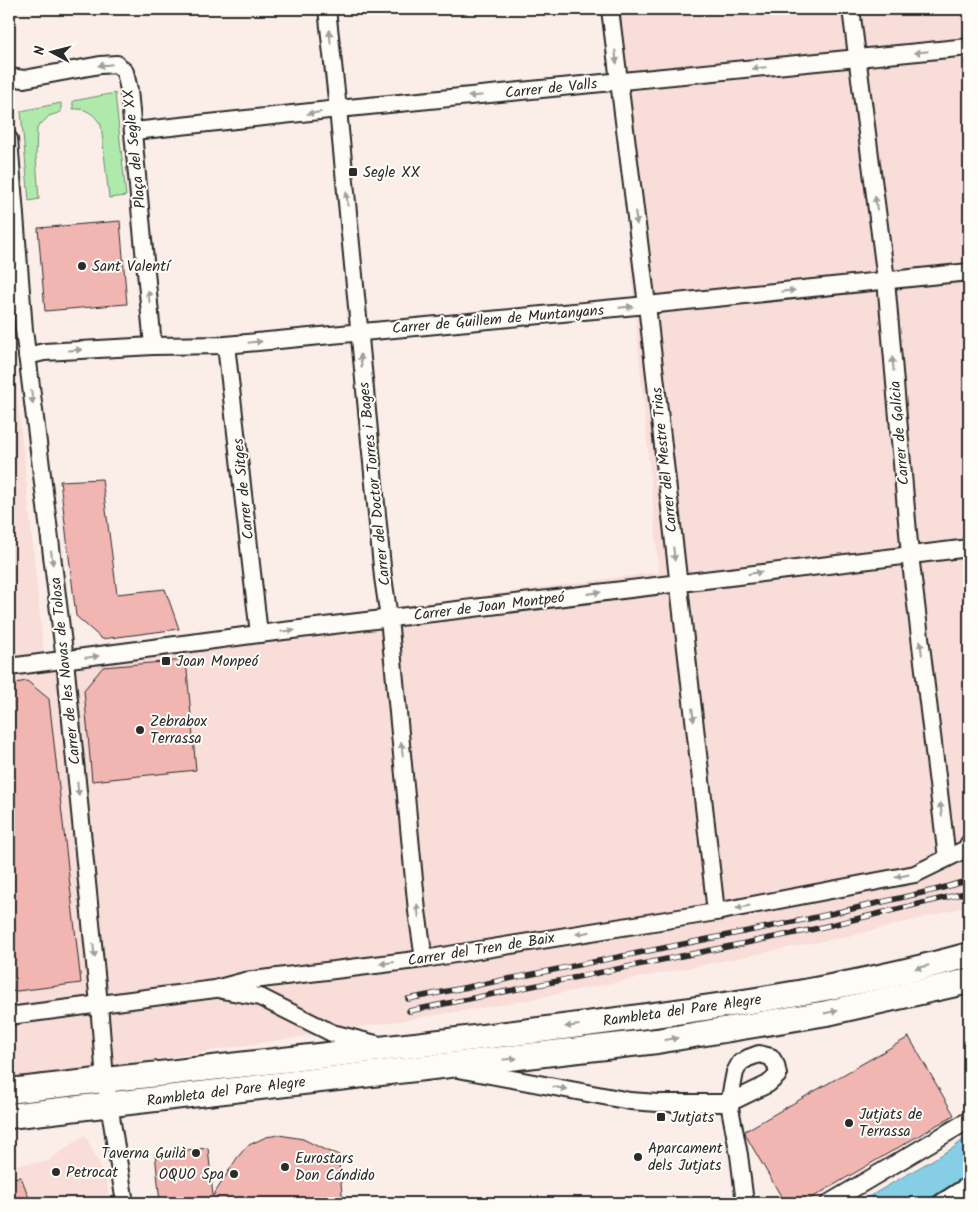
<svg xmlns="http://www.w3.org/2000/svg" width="978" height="1212" font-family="Kalam,sans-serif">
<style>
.built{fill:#f8ddd8}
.green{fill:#b0e9ac;stroke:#6e8a6c}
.water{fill:#85cee6;stroke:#618d9b}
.building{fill:#f1b6b2;stroke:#2b2b2b}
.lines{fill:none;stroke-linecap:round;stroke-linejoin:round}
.minor-casing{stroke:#2b2b2b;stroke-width:20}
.secondary-casing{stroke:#2b2b2b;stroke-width:28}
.minor{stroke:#fdfcf7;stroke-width:16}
.secondary{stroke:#fdfcf7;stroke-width:24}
.rail-casing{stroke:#2b2b2b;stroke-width:5.5}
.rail{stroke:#fdfcf7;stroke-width:4;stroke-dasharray:11;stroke-linecap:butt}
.oneway{fill:#9e9e9b}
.poi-dot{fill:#2b2b2b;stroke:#fdfcf7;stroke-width:2}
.labels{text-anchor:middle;stroke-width:4;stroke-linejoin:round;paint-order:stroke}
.street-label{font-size:15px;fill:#2b2b2b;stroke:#fdfcf7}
.poi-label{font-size:15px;fill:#2b2b2b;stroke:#fdfcf7;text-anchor:start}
</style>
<rect width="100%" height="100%" fill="#fbeee9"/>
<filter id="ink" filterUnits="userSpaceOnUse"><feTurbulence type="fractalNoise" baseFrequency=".02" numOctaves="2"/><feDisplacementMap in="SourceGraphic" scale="10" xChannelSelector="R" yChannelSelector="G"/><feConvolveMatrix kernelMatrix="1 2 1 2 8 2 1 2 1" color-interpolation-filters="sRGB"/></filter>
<g filter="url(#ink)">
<!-- built -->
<g class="built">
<path d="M607,9H969V906L863,933L512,1003L9,1083V314L44,654L659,572Z"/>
<path d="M85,1135L106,1178L110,1203H9V1165L46,1162Z"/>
</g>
<!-- green -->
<g class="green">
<path d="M115,93L126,196L109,198L101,125C94,114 87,108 73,109V101Z"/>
<path d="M61,103V112L49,116L37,128L36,157L39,199L29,201L21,111Z"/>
<path d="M969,1174V1203H922Z"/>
</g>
<!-- water -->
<path class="water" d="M969,1135V1174L922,1203H858L953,1148Z"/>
<!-- building -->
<g class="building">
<path d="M120,221L127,304L45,311L38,228Z"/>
<path d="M102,479L117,594L165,589L179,629L102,639L76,616L60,481Z"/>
<path d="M186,660L196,770L92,781L84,690L103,667Z"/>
<path d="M27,681L49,699L81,983L9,992V684Z"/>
<path d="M909,1037L954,1115L803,1203H785L746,1136L745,1131Z"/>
<path d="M279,1135L303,1139L327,1151L338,1154L343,1203H160L155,1153L208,1148L213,1196L237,1158L247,1146L266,1137Z"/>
<path d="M21,1177L31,1203H9V1178Z"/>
</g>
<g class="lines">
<!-- minor casing -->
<g class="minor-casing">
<g id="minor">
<path d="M327,9L338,109L383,577L389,618L417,911L424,959"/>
<path d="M610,9L647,305L716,912"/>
<path d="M851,9L886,280L910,555L947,858"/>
<path d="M9,77L24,79L100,65L117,64L125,72L129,90L153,346"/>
<path d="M134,131L338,109L969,47"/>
<path d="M9,139L24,330L65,660L99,1004L105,1079L125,1203"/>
<path d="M226,345L259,634"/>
<path d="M27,356L44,352L153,346L226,345L647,305L969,272"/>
<path d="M9,667L259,634L969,548"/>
<path d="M222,990L260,997L332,1033L376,1044"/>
<path d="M9,1016L215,989L245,981L424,959L716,912L915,874L966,849L969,843"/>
<path d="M458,1069L630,1101L658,1103H729L768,1084L778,1075L776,1065L771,1057L759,1054L748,1058L740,1063L735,1072L729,1103L739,1155L745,1203"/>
<path d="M829,1203L969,1120"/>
<path d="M941,1203L969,1185"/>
</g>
</g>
<!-- secondary casing -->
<g class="secondary-casing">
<g id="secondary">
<path d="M9,1091C196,1069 384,1050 571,1026C705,1009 839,991 969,955"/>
<path d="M9,1116L657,1041L827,1013L969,981"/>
</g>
</g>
<!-- minor -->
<use href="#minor" class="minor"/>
<!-- secondary -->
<use href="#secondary" class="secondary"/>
<!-- rail casing -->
<g class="rail-casing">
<g id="rail">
<path d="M408,999L808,919L939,889L969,880"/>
<path d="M409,1011L810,930L969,892"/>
</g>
</g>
<!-- rail -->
<use href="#rail" class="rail"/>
</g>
<!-- one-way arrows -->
<defs><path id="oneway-solid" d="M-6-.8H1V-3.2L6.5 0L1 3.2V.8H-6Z" transform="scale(1.25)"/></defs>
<g class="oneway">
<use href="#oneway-solid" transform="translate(330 37) rotate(-96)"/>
<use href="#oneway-solid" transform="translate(921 52) rotate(174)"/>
<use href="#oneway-solid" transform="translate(616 57) rotate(83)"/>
<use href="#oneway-solid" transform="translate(105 65) rotate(174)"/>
<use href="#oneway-solid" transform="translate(759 68) rotate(175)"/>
<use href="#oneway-solid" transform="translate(475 96) rotate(174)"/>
<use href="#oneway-solid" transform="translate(314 113) rotate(173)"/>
<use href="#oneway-solid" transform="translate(347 199) rotate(-95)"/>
<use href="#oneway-solid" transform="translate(876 203) rotate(-98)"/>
<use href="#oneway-solid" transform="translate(636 218) rotate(83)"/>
<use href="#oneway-solid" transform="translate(788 291) rotate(-6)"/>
<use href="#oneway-solid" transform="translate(149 297) rotate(-96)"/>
<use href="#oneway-solid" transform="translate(626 307) rotate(-5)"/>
<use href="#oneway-solid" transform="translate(255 342) rotate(-6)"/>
<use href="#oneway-solid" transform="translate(75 350) rotate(-3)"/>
<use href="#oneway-solid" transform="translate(361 361) rotate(-95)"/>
<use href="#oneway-solid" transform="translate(893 364) rotate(-95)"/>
<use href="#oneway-solid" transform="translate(32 397) rotate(83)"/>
<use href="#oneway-solid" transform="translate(674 554) rotate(84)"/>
<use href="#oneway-solid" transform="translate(52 558) rotate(83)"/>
<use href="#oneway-solid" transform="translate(755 573) rotate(-7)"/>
<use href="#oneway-solid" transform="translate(594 593) rotate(-7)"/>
<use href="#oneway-solid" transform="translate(288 631) rotate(-6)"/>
<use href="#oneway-solid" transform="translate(921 648) rotate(-97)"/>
<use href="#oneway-solid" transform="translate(92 657) rotate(-8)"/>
<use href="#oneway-solid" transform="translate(693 715) rotate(83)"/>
<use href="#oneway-solid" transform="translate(402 749) rotate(-96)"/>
<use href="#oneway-solid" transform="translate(78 789) rotate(84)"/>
<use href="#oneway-solid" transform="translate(941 809) rotate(-97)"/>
<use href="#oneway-solid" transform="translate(902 876) rotate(169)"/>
<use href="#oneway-solid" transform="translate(743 907) rotate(169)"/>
<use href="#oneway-solid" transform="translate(418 911) rotate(-97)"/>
<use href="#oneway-solid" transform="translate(583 933) rotate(171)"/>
<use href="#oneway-solid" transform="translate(94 951) rotate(84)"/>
<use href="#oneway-solid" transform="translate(387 963) rotate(173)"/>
<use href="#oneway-solid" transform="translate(922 967) rotate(167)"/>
<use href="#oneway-solid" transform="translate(831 1012) rotate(-11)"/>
<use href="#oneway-solid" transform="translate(572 1026) rotate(173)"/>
<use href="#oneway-solid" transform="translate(671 1039) rotate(-9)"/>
<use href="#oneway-solid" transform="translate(510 1059) rotate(-6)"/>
<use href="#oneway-solid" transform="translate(560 1088) rotate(11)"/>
</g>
</g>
<!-- markers -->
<g class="poi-dot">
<rect x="348" y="167" width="10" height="10" rx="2.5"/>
<circle cx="82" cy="266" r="5"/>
<rect x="161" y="656" width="10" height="10" rx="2.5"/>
<circle cx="140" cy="730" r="5"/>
<rect x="656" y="1112" width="10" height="10" rx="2.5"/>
<circle cx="849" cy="1123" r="5"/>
<circle cx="196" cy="1153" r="5"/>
<circle cx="638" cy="1157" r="5"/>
<circle cx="285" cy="1167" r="5"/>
<circle cx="56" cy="1172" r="5"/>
<circle cx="234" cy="1174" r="5"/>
</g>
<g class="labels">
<!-- street labels -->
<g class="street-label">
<text transform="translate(551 88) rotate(-6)" y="5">Carrer de Valls</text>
<text transform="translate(134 149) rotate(-96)" y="5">Plaça del Segle XX</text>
<text transform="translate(498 319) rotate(-5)" y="5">Carrer de Guillem de Muntanyans</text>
<text transform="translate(899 433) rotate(-95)" y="5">Carrer de Galícia</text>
<text transform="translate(664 460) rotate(-96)" y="5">Carrer del Mestre Trias</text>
<text transform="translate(374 484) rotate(-96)" y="5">Carrer del Doctor Torres i Bages</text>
<text transform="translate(243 489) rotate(-96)" y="5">Carrer de Sitges</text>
<text transform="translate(489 606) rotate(-7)" y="5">Carrer de Joan Montpeó</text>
<text transform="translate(65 671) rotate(-96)" y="5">Carrer de les Navas de Tolosa</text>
<text transform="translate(481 949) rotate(-9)" y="5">Carrer del Tren de Baix</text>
<text transform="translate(682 1010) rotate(-8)" y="5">Rambleta del Pare Alegre</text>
<text transform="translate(226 1091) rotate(-7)" y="5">Rambleta del Pare Alegre</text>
</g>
<!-- poi labels -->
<g class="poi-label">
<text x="363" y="177">Segle XX</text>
<text x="92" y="271">Sant Valentí</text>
<text x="176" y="666">Joan Monpeó</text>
<text x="150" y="726">Zebrabox<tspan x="150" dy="17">Terrassa</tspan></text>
<text x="859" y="1119">Jutjats de<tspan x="859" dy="17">Terrassa</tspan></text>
<text x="671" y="1122">Jutjats</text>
<text x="648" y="1153">Aparcament<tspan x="648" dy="17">dels Jutjats</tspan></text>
<text x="186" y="1158" text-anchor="end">Taverna Guilà</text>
<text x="295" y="1163">Eurostars<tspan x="295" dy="17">Don Cándido</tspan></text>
<text x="66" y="1177">Petrocat</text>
<text x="224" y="1179" text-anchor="end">OQUO Spa</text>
</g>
</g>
<!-- margin -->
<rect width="978" height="1212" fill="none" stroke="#fdfcf7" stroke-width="30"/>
<rect x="15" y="15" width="948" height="1182" fill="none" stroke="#2b2b2b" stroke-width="2" filter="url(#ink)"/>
<!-- north arrow -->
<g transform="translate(52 52) rotate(277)" stroke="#fdfcf7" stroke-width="4" paint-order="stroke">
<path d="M0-4L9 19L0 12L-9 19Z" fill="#2b2b2b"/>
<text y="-8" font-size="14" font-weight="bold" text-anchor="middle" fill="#2b2b2b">N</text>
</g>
</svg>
